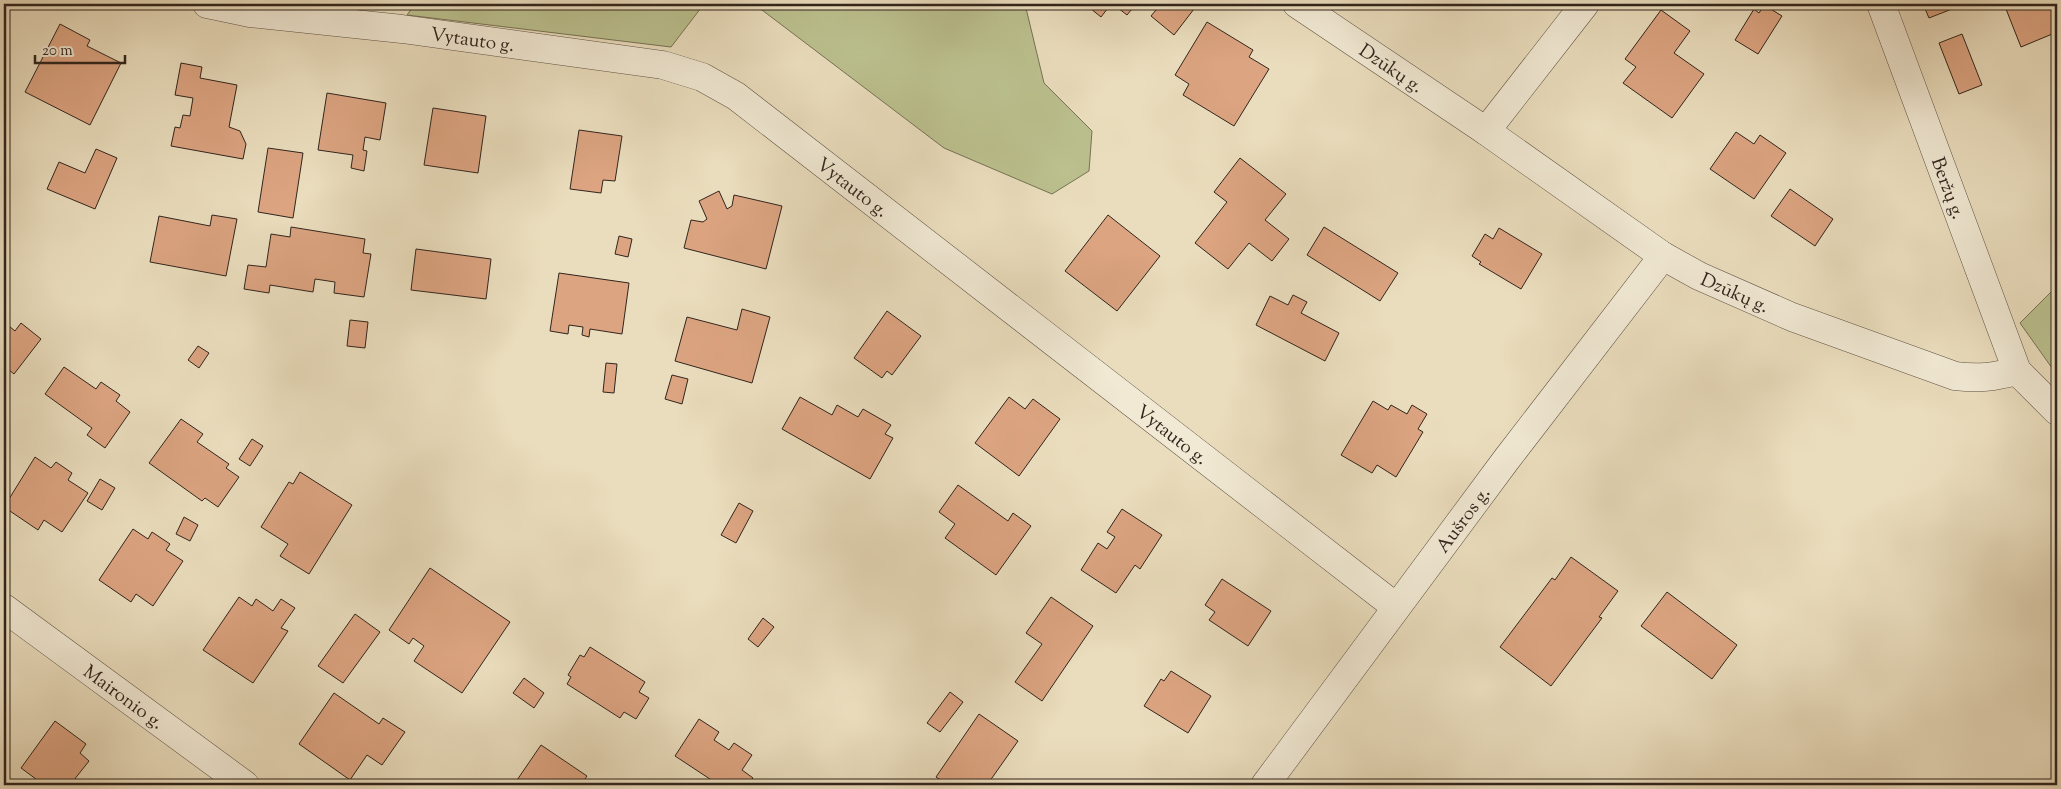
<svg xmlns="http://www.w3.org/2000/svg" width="2061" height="789" font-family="'Sorts Mill Goudy',serif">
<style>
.green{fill:#bbc08e;stroke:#767256}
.building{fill:#dca481;stroke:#31251d}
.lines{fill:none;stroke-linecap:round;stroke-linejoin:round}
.street-casing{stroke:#5f5345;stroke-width:29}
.street{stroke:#f1e9d4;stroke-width:28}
.labels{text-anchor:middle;stroke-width:4;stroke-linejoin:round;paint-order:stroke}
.street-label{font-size:19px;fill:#31251d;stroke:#f1e9d4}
</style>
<rect width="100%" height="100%" fill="#eaddbd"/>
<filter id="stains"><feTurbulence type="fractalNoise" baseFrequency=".004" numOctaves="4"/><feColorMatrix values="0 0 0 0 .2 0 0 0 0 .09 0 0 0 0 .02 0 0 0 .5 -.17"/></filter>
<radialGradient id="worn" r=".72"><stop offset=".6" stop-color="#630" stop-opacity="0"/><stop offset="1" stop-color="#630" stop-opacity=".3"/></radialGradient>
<!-- green -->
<g class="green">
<path d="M415,4H704L671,47L407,15Z"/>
<path d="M746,4H1025L1044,83L1092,131L1089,171L1052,194L944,148L762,10Z"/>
<path d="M2057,286V375L2020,323Z"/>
</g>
<!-- building -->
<g class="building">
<path d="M1085,4H1111L1101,17Z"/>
<path d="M1113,4H1136L1127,15Z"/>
<path d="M1161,4H1187L1194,9L1174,35L1151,16Z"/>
<path d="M1923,4H1950L1952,9L1929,18Z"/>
<path d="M2004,4H2057V32L2021,47Z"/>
<path d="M1764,5L1782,16L1758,54L1735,40L1754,9L1759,13Z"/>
<path d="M1661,10L1690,31L1674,53L1704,74L1672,118L1623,83L1636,67L1625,59Z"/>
<path d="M1207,22L1253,50L1249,57L1269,69L1234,126L1183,95L1189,84L1175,75Z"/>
<path d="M60,24L90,40L87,46L121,63L90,125L25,92Z"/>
<path d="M1962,34L1982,85L1959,94L1939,43Z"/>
<path d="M181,63L202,67L200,78L237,85L229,127L240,131L246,144L243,159L171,146L175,127L180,128L183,115L190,116L193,98L175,95Z"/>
<path d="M327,93L386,103L380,140L365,137L363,150L367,151L364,171L351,168L353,155L318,150Z"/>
<path d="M433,108L486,116L478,173L424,165Z"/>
<path d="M579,130L622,136L615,181L603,180L601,193L570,189Z"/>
<path d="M1736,132L1754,144L1760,135L1786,153L1754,199L1710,169Z"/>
<path d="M268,148L303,153L293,218L258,212Z"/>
<path d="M96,149L117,158L95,209L47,189L59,162L85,173Z"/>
<path d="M1240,158L1286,194L1265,220L1289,239L1272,261L1249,243L1228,269L1195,243L1227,202L1214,192Z"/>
<path d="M1790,189L1833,219L1815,246L1771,216Z"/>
<path d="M719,191L727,209L732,206L734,195L782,206L766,269L684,248L691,220L703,222L707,219L699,201Z"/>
<path d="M212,215L237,219L226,276L150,262L159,216L210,226Z"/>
<path d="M1108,215L1160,256L1117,311L1065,271Z"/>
<path d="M291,227L365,239L363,253L371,254L364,297L334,293L335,282L315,279L313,292L270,285L269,293L244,289L248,265L266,267L271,234L290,237Z"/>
<path d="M1324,227L1398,273L1380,301L1307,255Z"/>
<path d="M1499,228L1542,254L1521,289L1479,264L1481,262L1472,256L1485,234L1493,239Z"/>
<path d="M619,236L632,239L628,257L615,254Z"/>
<path d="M416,249L491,259L486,299L411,290Z"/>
<path d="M559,273L629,283L622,334L590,329L589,337L582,335L583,327L569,325L568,334L550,331Z"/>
<path d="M1293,295L1307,302L1301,313L1339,333L1325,361L1256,325L1270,296L1288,305Z"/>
<path d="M742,309L770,317L752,383L675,361L687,317L737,330Z"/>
<path d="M887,311L921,336L892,375L887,371L882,378L854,358Z"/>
<path d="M350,320L368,322L365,348L347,346Z"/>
<path d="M4,322L15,331L21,323L41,339L14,374L4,366Z"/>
<path d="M198,346L209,353L199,368L188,360Z"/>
<path d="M606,363L617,364L614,393L603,392Z"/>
<path d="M64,367L96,389L101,382L120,395L116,401L130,412L105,448L87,435L92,428L45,394Z"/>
<path d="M672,375L688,379L682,404L665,399Z"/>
<path d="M800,397L832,415L837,405L858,417L863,409L891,425L885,434L893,438L870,479L782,429Z"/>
<path d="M1009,397L1025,409L1033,399L1060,419L1019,476L975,443Z"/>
<path d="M1373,401L1388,410L1391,405L1407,414L1412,405L1427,414L1418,429L1423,432L1396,477L1377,465L1372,473L1341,455Z"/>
<path d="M181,419L203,434L197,442L229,464L226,468L239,477L218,507L205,498L202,501L149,463Z"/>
<path d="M252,439L263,446L250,466L239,459Z"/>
<path d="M35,457L51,468L56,462L72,473L68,480L88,493L62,532L44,520L38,530L4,507Z"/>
<path d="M300,472L352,505L309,574L280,556L288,544L261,527L289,482L293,484Z"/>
<path d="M100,479L115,488L102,510L87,501Z"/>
<path d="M958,485L1008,521L1013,513L1031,526L996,575L945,538L955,524L939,512Z"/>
<path d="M739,503L753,511L736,543L721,535Z"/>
<path d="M1122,509L1162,535L1140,569L1135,565L1116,593L1081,570L1098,543L1107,549L1115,537L1107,532Z"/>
<path d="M184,517L198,525L190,541L176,534Z"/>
<path d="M133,529L148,539L152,532L170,544L166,550L183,561L153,606L136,594L131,602L99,580Z"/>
<path d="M1571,557L1618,591L1599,617L1602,618L1551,686L1500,647L1552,578L1555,580Z"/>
<path d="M430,568L510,622L462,693L414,661L424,646L413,638L409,644L389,630Z"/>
<path d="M1222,579L1271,611L1248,646L1209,620L1215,612L1205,605Z"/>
<path d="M1667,592L1737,645L1712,679L1641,626Z"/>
<path d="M239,597L252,606L256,599L273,611L281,599L295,608L281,628L288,631L253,683L203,650Z"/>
<path d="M1051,597L1093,626L1042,701L1015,682L1042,644L1026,633Z"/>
<path d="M355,614L380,632L343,683L318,666Z"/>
<path d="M763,618L774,627L758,647L748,639Z"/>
<path d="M590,647L645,682L639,692L649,698L636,719L624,712L620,718L567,684L571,677L568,675L580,655L584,657Z"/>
<path d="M1171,671L1211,696L1188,733L1144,706L1161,679L1164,681Z"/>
<path d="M524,678L544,693L534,708L513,693Z"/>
<path d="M950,692L963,702L940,732L927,723Z"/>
<path d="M334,693L379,724L383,718L405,732L382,765L367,755L350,780L299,744Z"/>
<path d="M979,714L1018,741L987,785H948L936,777Z"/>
<path d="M699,719L719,732L714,740L729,750L734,743L752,755L742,770L753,778L748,785H735L732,783L731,785H719L675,756Z"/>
<path d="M55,721L86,744L80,753L89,761L70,785H44L21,768Z"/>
<path d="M541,745L587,776L581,785H519L515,783Z"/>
</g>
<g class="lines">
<!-- street casing -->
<g class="street-casing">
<g id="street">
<path id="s1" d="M207,4L250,13L402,29L663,65L702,77L736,96L1396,607"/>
<path id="s2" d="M1297,4L1486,131L1663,256L1699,276L1792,317L1955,376C1979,379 1994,377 2017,371"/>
<path id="s3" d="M1881,4L2017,371L2057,411"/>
<path d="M1486,131L1585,4"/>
<path id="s4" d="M4,608L245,785"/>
<path id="s5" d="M1265,785L1506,460L1663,256"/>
</g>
</g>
<!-- street -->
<use href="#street" class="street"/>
</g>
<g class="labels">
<!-- street labels -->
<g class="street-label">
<text dy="7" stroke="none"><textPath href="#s1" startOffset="268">Vytauto g.</textPath></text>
<text dy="7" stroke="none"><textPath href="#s2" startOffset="114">Dzūkų g.</textPath></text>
<text dy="7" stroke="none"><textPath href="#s1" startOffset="688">Vytauto g.</textPath></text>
<text dy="7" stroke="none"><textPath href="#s3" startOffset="196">Beržų g.</textPath></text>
<text dy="7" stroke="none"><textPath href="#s2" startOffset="525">Dzūkų g.</textPath></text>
<text dy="7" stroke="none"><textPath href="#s1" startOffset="1092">Vytauto g.</textPath></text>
<text dy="7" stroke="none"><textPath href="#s5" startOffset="331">Aušros g.</textPath></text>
<text dy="7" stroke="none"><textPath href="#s4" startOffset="149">Maironio g.</textPath></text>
</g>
</g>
<!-- margin -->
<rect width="2061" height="789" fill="none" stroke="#eaddbd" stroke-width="20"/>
<rect x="5" y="5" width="2051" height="779" fill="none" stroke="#31251d" stroke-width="2.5"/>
<rect x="10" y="10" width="2041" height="769" fill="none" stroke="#31251d"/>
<!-- scale -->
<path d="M35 55v8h90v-8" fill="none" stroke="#31251d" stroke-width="2.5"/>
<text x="42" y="55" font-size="15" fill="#31251d" stroke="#f1e9d4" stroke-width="4" paint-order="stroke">20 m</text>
<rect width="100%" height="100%" filter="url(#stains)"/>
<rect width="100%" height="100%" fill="url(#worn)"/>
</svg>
